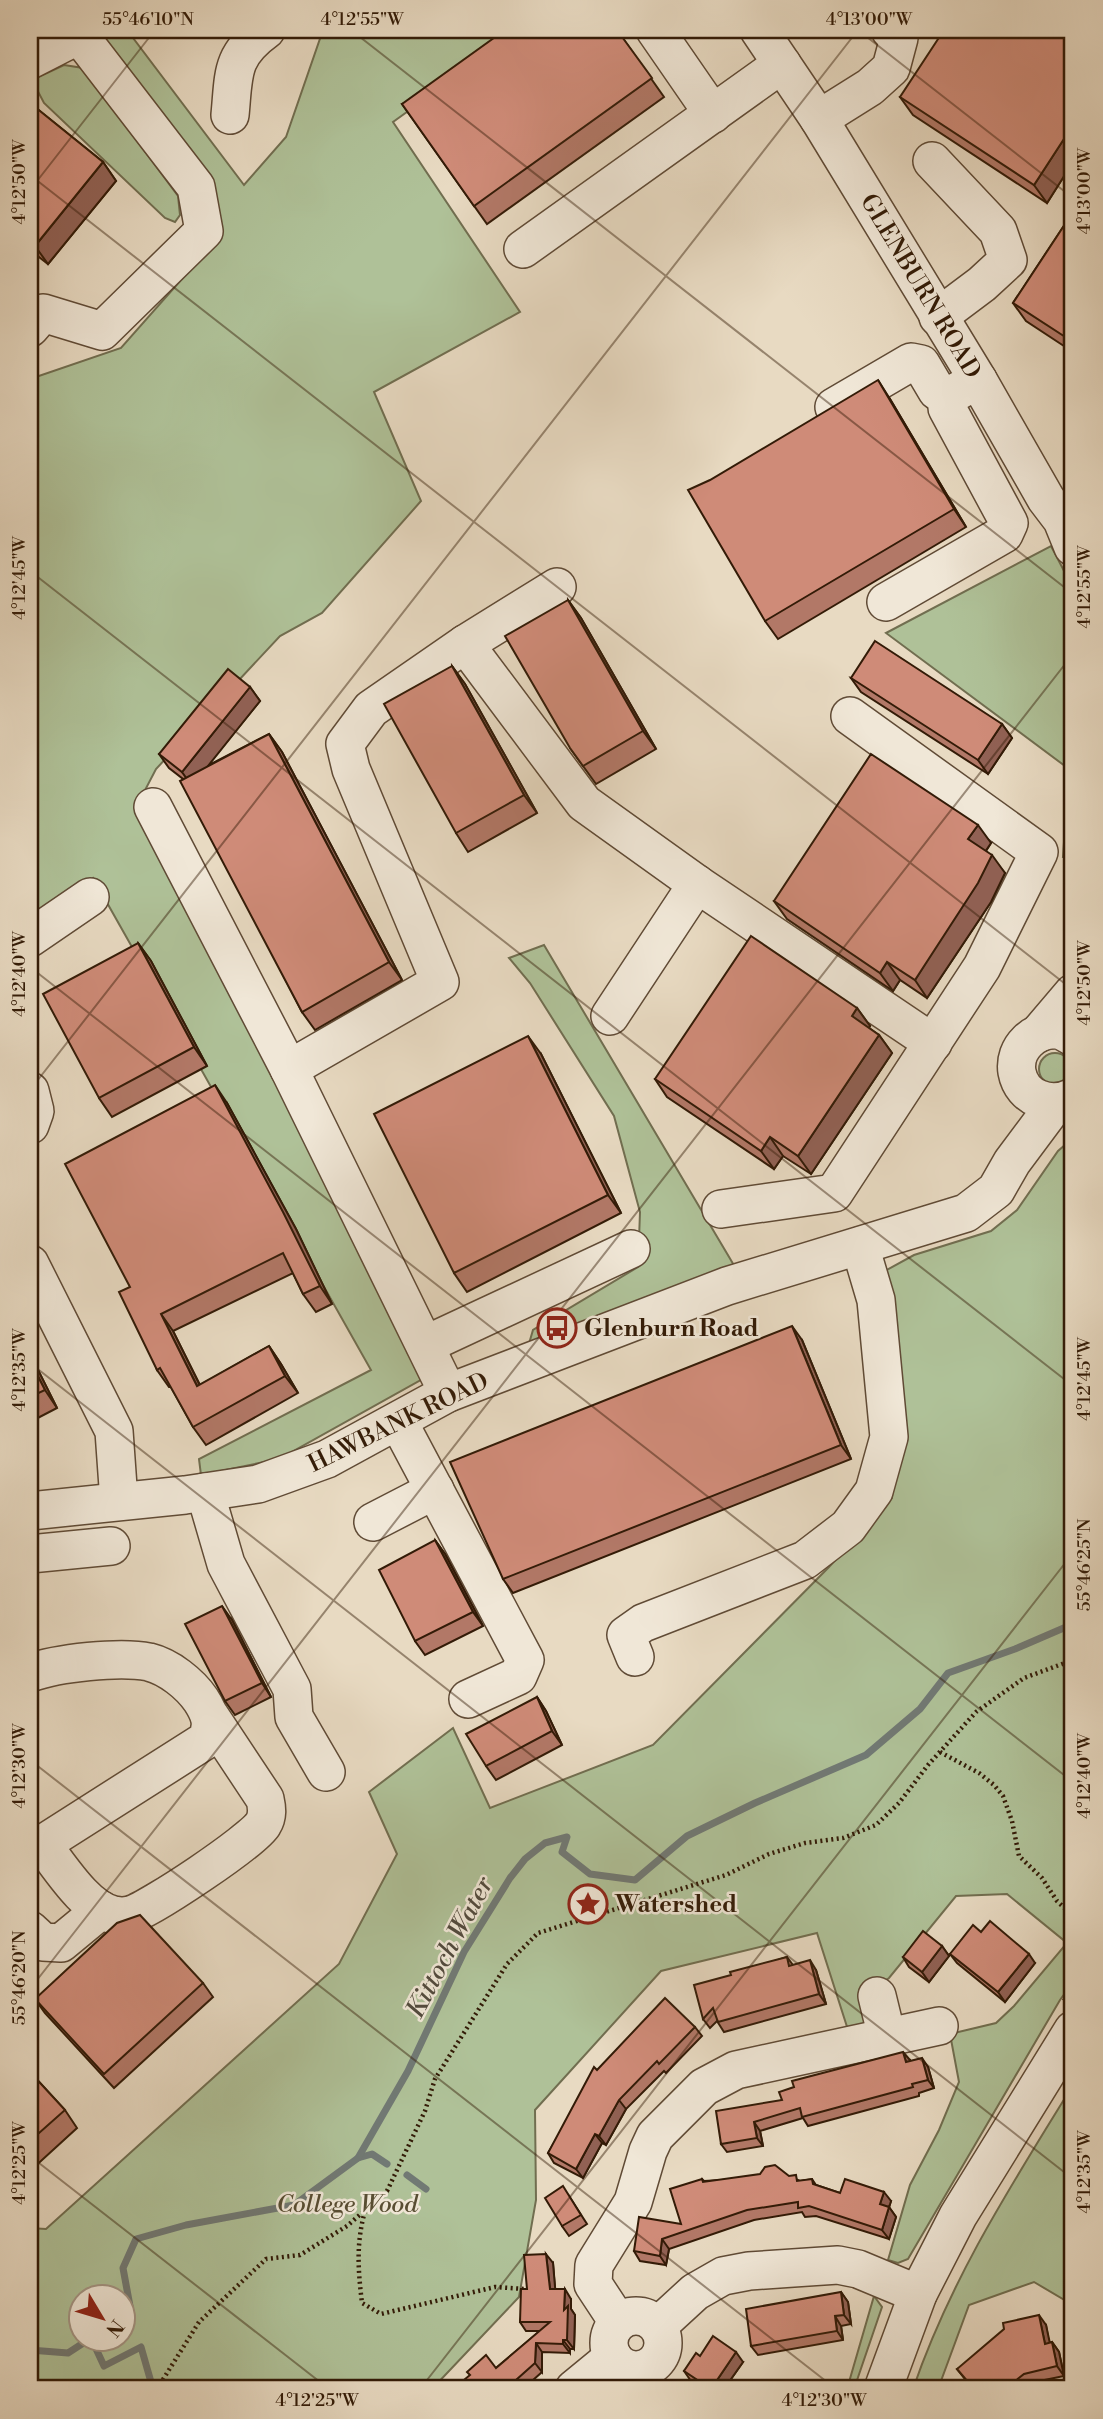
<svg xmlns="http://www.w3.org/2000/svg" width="1103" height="2419" font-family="'Libre Bodoni',serif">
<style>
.green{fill:#afc198;stroke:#716e50;stroke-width:2;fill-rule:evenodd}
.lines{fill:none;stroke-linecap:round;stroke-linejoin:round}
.stream{stroke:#717974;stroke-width:7}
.minor-casing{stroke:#604b36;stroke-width:40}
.path{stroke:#331b07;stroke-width:4.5;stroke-dasharray:2 3.5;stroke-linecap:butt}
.minor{stroke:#f0e7d7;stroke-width:37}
.wall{fill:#b27867;stroke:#331b07;stroke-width:2}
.shaded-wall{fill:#916154;stroke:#331b07;stroke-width:2}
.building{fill:#cf8b78;stroke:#331b07;stroke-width:2}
.ticks{fill:none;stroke:#331b07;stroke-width:2;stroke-opacity:0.45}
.labels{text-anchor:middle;stroke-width:5;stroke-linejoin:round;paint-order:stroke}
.street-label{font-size:24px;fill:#331b07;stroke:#f0e7d7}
.poi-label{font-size:24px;font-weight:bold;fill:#331b07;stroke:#f0e7d7;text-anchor:start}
.park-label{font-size:24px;font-style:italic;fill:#584d32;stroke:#f0e7d7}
.water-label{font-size:26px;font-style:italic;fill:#524a3d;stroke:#f0e7d7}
.neatline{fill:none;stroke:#331b07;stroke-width:2.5}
.ticks-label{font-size:18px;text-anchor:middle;fill:#331b07}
</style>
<rect width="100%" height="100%" fill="#e8dac2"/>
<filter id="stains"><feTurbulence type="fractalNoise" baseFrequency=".00286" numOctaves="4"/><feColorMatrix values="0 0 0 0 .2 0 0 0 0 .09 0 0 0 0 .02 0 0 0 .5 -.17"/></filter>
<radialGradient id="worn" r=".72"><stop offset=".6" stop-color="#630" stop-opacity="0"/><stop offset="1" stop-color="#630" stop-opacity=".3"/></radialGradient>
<!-- green -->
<g class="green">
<path d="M94,30H127L244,185L286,137L323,30H521L393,122L520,312L374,392L421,501L322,613L280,636L156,769L143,794L426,1377L279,1459L201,1475L199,1459L371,1370L93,878L30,919V379L121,348L212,245Z"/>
<path d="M64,65L83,68L178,196L180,215L175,222L165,218L44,103L32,80Z"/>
<path d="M1051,546L1073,588V856L1063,857L1069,769L886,633Z"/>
<path d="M544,945L735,1267L528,1347L533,1330L638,1267L640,1212L614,1116L530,983L509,958Z"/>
<circle cx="1055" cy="1069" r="16"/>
<path d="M1073,1138V1982L1060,2000L908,2259L898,2263L888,2260L910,2185L939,2130L959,2082L950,2034L996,2023L1014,2006L1067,1943L1007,1894L956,1896L889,1978L870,1992L867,2029L849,2033L817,1933L661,1971L535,2110L536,2200L519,2297L432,2389H30V2228L46,2229L339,1964L397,1854L369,1792L453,1728L490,1808L653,1745L829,1567L892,1498L899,1404L883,1272L914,1255L991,1231L1017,1210L1058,1151ZM80,2296H122V2338H80Z"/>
<path d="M1073,2085V2305L1034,2282L969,2305L938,2389H913C951,2278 1012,2184 1073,2085Z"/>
<path d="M874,2296L882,2307L854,2389H847Z"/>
</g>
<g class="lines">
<!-- stream -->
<g class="stream">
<path d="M358,2158L372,2154L387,2164"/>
<path d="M407,2175L426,2189"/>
<path d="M122,2326L132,2317L123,2268L136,2239L186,2225L294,2205L358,2158L408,2071L464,1952L510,1878L525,1859L545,1843L567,1837L562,1852L590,1874L635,1880L687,1836L755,1803L866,1755L920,1709L948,1673L1015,1649L1073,1624"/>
<path d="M91,2338L104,2366L141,2347L151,2382"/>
<path d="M96,2338H110"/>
<path d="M30,2350L68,2353L91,2338"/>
</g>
<!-- minor casing -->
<g class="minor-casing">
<g id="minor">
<path d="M655,30L713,114"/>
<path d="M759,30L819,119L978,380L1046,499L1062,520L1073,547"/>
<path d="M30,60L79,35L75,30"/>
<path d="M230,115C234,75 230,56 266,30"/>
<path d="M819,119L870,87L891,68L899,38L890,30"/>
<path d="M932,161L998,231L1008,260L982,284L938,317"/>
<path d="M523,249L782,64"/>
<path d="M30,328L43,313L102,331L204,231L196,187L79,35"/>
<path d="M834,407L911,362L921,364L937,391L947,397L978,380"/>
<path d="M886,602L1004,534L1009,523L947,408V397"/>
<path d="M465,644L584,803L697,884L933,1043"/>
<path d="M153,807L289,1069L448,1393"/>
<path d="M30,938L90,897"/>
<path d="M610,1016L697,884"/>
<path d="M1039,1033L1073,993"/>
<path d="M1073,1037C1069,1035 1063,1031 1058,1030C1035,1028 1013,1048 1017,1072C1022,1099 1051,1108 1073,1097"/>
<path d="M289,1069L440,982L351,769L345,744L371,709L465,644L557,587"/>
<path d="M30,1091L35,1111L30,1125"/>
<path d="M721,1209L834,1193L982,967L1039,852L850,716"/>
<path d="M30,1264L114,1431L119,1501"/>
<path d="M425,1345L631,1249"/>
<path d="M398,1421L525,1660L518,1676L468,1699"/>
<path d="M205,1492L226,1564L292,1689L294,1717L326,1772"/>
<path d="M30,1511L185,1495L258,1484L327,1459L448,1393L727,1286L966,1213L996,1190L1012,1162L1056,1103"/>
<path d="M373,1522L435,1490"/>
<path d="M30,1554L111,1546"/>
<path d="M635,1657L626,1635L643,1623L805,1560L848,1527L874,1491L889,1437L876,1300L860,1246"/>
<path d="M30,1673C57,1663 120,1656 149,1662C169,1667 190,1684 201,1700C210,1714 214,1725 206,1740L30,1852"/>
<path d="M42,1844C59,1865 85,1909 114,1915C118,1916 126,1916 130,1915C149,1910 253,1841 263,1824C268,1816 267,1808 265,1799L210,1716"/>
<path d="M30,1930L43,1942L61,1943L101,1910"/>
<path d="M877,1996L887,2037"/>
<circle cx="636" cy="2343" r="27"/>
<path d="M618,2322L593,2284L594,2265L633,2202L648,2151L655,2136L704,2087L736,2070L939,2026"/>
<path d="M658,2326L695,2292L723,2276L749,2271L838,2265L858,2269L918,2294"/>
<path d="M574,2389L613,2357"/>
<path d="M883,2389L918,2294L958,2216L1073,2030"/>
</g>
</g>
<!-- path -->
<g class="path">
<path d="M940,1752L979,1773L994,1785L1003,1796L1012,1821L1019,1856L1042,1878L1057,1901L1073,1916"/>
<path d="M1064,2001L1073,1987"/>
<path d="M365,2211C356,2243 358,2270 362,2303L381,2314L495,2287L524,2289"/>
<path d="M157,2389L199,2322L266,2259L300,2255L347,2226L387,2191L425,2111L435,2079L507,1964L538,1933L726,1875L769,1854L805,1843L843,1838L876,1825L899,1803L928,1765L976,1712L1024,1678L1073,1660"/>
</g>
<!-- minor -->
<use href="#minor" class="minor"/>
</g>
<!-- wall -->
<g class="wall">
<path d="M617,30L664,97L487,224L402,104Z"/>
<path d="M1073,30V162L1047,203L913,115L900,97Z"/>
<path d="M30,103L103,162L116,181L48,264L30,250Z"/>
<path d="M1073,212V352L1026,321L1013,303Z"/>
<path d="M890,399L966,527L778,639L765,621Z"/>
<path d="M568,600L581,618L656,749L596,784L570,748Z"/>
<path d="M452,666L465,684L537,813L468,852L456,833Z"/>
<path d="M851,678L1002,724L1012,738L988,774L861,692Z"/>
<path d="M250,687L260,701L207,766L269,734L282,752L402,980L315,1030L302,1012L183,779L169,768L159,754Z"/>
<path d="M991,843L986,851L1005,873L991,902L927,998L900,980L893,991L787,919L774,901Z"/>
<path d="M138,943L151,961L207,1066L112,1117L99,1098Z"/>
<path d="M857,1008L870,1026L869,1028L879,1035L892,1053L811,1174L783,1156L774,1169L667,1097L655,1079Z"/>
<path d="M541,1054L621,1213L467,1292L454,1273Z"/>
<path d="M227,1103L296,1229L332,1304L316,1312L303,1294L293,1273L173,1331L200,1385L269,1346L281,1364L298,1393L206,1445L193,1427L171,1387H169L157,1370L130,1287Z"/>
<path d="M802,1340L851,1459L513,1593L503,1579Z"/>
<path d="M30,1354L57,1408L30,1422Z"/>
<path d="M435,1540L445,1554L483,1626L425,1655L415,1641Z"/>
<path d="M232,1620L271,1697L235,1715L225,1701Z"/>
<path d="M537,1697L546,1711L562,1745L496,1780L486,1766Z"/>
<path d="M981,1932L1035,1963L1005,2002L957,1963L950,1954Z"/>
<path d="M942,1946L949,1956L929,1982L909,1967L903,1957Z"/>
<path d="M787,1957L793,1965L816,1970L826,2004L724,2032L717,2021L710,2028L703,2019L731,1975Z"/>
<path d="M203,1983L213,1997L114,2088L45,2013L35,1999Z"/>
<path d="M695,2027L702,2036L666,2073L664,2071L626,2109L606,2145L602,2143L583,2178L554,2163L548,2153L597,2070Z"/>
<path d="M910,2060V2062L928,2067L934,2088L919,2093V2096L808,2126L803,2118L760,2131L763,2146L727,2152L721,2144L782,2100Z"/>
<path d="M30,2072L65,2110L77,2128L30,2171Z"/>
<path d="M789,2176L800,2181L812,2179L816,2185L840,2193L891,2201L889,2207L896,2217L889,2239L816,2216L805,2217L802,2212L754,2220L669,2249L666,2265L640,2261L634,2251L681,2224L702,2179L704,2181Z"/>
<path d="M569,2196L587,2224L569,2236L562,2226Z"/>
<path d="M553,2263L555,2289L571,2299V2309L575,2315L574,2349H570V2353L542,2352V2372L523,2389H453L496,2368L540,2331H526L520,2322L527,2289Z"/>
<path d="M841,2292L848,2302L851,2324L841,2326L843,2340L758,2355L751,2346Z"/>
<path d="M1046,2325L1049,2343L1052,2342L1059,2352L1064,2376L1030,2383L1023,2389H973L957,2369Z"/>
<path d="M700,2356L743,2362L724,2389H704L691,2381L684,2371Z"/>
</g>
<!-- shaded-wall -->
<g class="shaded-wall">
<path d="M1073,125V162L1047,203L1034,185Z"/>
<path d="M103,162L116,181L48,264L35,246Z"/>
<path d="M878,380L890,399L966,527L954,509Z"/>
<path d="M568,600L581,618L656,749L643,731Z"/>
<path d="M452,666L465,684L537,813L524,795Z"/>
<path d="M250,687L260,701L192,786L182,772Z"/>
<path d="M1002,724L1012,738L988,774L978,760Z"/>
<path d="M269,734L282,752L402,980L389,962Z"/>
<path d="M978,825L991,843L981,858L968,839Z"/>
<path d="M992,855L1005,873L991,902L927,998L915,980Z"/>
<path d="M138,943L151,961L207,1066L194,1047Z"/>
<path d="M887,962L900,980L893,991L880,973Z"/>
<path d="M857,1008L870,1026L864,1034L852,1016Z"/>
<path d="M879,1035L892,1053L811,1174L798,1156Z"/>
<path d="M528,1036L541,1054L621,1213L608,1195Z"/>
<path d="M215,1085L227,1103L296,1229L332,1304L320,1286Z"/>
<path d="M770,1137L783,1156L774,1169L761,1151Z"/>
<path d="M161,1314L173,1331L209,1404L197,1386Z"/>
<path d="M792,1326L802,1340L851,1459L841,1445Z"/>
<path d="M269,1346L281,1364L298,1393L285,1376Z"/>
<path d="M30,1354L57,1408L45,1390L30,1361Z"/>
<path d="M435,1540L445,1554L483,1626L473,1612Z"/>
<path d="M222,1606L232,1620L271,1697L262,1683Z"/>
<path d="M537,1697L546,1711L562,1745L552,1731Z"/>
<path d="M942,1946L949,1956L929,1982L922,1972Z"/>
<path d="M1029,1954L1035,1963L1005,2002L998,1992Z"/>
<path d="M810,1960L816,1970L826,2004L819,1994Z"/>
<path d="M903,2052L910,2060L912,2071L906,2062Z"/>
<path d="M922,2058L928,2067L934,2088L928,2080Z"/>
<path d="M619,2100L626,2109L606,2145L599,2136Z"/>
<path d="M754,2122L760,2131L763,2146L757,2138Z"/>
<path d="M595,2134L602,2143L583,2178L576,2169Z"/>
<path d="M884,2192L891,2201L887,2214L880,2204Z"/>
<path d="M889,2207L896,2217L889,2239L882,2230Z"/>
<path d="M662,2239L669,2249L666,2265L660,2256Z"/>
<path d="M546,2254L553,2263L556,2298L550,2289Z"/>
<path d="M565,2289L571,2299V2309L575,2315L574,2349L567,2340L564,2310Z"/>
<path d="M841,2292L848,2302L851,2324L844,2315Z"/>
<path d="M1039,2315L1046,2325L1052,2353L1045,2344Z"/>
<path d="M835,2316L841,2326L843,2340L837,2331Z"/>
<path d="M563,2340L570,2349V2353L563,2344Z"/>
<path d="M1052,2342L1059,2352L1064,2376L1057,2366Z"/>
<path d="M536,2343L542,2352V2372L535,2363Z"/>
<path d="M736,2352L743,2362L724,2389H711Z"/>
</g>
<!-- building -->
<g class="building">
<path d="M505,30H617L652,78L474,206L402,104Z"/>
<path d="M944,30H1073V125L1034,185L900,97Z"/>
<path d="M30,103L103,162L35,246L30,242Z"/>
<path d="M1073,212V342L1013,303Z"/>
<path d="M878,380L954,509L765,621L688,490L710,480Z"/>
<path d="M568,600L643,731L583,766L570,748L505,636Z"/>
<path d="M875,641L1002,724L978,760L851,678Z"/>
<path d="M452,666L524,795L456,833L384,704Z"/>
<path d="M228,669L250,687L182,772L159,754Z"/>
<path d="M269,734L389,962L302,1012L180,781Z"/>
<path d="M871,754L978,825L968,839L992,855L978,883L915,980L887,962L880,973L774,901Z"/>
<path d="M751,936L857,1008L852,1016L879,1035L798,1156L770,1137L761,1151L655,1079Z"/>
<path d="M138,943L194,1047L99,1098L43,994Z"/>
<path d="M528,1036L608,1195L454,1273L374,1114Z"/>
<path d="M215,1085L283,1212L320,1286L303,1294L283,1253L161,1314L197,1386L269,1346L285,1376L193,1427L160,1368L157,1370L119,1292L130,1287L65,1164Z"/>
<path d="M792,1326L841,1445L503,1579L450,1462Z"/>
<path d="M30,1361L45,1390L30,1397Z"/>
<path d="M435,1540L473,1612L415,1641L379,1570Z"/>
<path d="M222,1606L262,1683L225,1701L185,1624Z"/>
<path d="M537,1697L552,1731L486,1766L466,1734Z"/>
<path d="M140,1915L203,1983L104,2074L35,1999L117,1923Z"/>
<path d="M990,1921L1029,1954L998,1992L950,1954L973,1925L981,1932Z"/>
<path d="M923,1931L942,1946L922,1972L903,1957Z"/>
<path d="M787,1957L789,1966L810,1960L819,1994L718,2022L713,2008L703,2019L694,1985L731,1975L730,1972Z"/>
<path d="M665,1998L695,2027L659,2064L657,2061L619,2100L599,2136L595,2134L576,2169L548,2153L594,2067L597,2070Z"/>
<path d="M903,2052L906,2062L922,2058L928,2080L912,2084L913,2087L802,2117L800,2108L754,2122L757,2138L721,2144L716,2111L782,2100L779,2092L794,2087L792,2081Z"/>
<path d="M30,2072L65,2110L30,2141Z"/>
<path d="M775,2165L789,2176L796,2175L797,2181L812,2179L813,2184L840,2193L845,2179L884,2192L880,2204L889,2207L882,2230L809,2206L798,2208V2202L747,2210L662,2239L660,2256L634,2251L639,2217L681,2224L670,2189L702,2179L703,2182L760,2174L765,2167Z"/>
<path d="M563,2186L581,2215L562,2226L545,2198Z"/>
<path d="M546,2254L550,2289H565L564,2310L568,2306L567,2340H563V2344L536,2343L535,2363L506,2389H453L470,2375L467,2372L486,2355L496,2368L550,2322H520L521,2289H527L524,2255Z"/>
<path d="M841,2292L844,2315L835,2316L837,2331L751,2346L746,2309Z"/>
<path d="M1039,2315L1045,2344L1052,2342L1057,2366L1024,2374L1005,2389H974L957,2369L1004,2329L1003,2323Z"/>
<path d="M713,2336L736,2352L711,2389L684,2371L696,2353L700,2356Z"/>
<path d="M1073,2359V2373L1066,2368Z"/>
<path d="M682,2383L684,2389H660Z"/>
</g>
<!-- ticks -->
<path class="ticks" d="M351,30L1073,594M858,30L1073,198M30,175L1073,990M30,190L155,30M30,571L1073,1386M30,967L1073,1782M30,1090L858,30M30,1363L1073,2179M30,1760L836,2389M30,1989L1073,654M30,2156L329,2389M420,2389L1073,1553"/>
<!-- icons -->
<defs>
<g id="bus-ring" transform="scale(2.0125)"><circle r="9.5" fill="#f0e7d7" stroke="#8f2418" stroke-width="1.5"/><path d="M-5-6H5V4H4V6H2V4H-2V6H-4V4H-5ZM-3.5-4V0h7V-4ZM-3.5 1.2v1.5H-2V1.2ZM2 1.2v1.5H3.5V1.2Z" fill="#8f2418"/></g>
<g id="sight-ring" transform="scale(2.0125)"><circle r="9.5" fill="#f0e7d7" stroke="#8f2418" stroke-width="1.5"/><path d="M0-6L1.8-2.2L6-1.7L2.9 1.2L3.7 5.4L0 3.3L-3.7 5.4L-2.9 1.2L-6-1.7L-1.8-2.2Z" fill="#8f2418"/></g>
</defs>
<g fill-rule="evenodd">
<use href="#bus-ring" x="557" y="1328"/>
<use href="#sight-ring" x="588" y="1904"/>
</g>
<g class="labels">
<!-- street labels -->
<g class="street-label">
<text transform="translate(921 286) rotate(59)" y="8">GLENBURN ROAD</text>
<text transform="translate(398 1422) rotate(-26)" y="8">HAWBANK ROAD</text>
</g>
<!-- poi labels -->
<g class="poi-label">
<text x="584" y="1336">Glenburn Road</text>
<text x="615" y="1912">Watershed</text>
</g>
<!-- park labels -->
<g class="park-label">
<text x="347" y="2212">College Wood</text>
</g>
<!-- water labels -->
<g class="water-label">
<text transform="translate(449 1947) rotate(-62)" y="9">Kittoch Water</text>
</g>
</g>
<!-- margin -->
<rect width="1103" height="2419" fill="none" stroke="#e8dac2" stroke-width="77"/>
<!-- north arrow -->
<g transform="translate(102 2318) rotate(128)"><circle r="33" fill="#f0e7d7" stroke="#a49584" stroke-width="2"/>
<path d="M0-5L12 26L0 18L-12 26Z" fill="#8f2418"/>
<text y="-10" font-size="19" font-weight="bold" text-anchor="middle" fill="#331b07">N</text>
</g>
<rect x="38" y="38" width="1026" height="2342" class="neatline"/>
<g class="ticks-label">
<text x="148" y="25">55°46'10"N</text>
<text x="362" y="25">4°12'55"W</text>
<text x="869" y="25">4°13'00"W</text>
<text transform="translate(19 182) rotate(-90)" y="6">4°12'50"W</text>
<text transform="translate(1084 191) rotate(-90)" y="6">4°13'00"W</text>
<text transform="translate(19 578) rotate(-90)" y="6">4°12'45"W</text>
<text transform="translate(1084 587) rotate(-90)" y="6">4°12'55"W</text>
<text transform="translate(19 974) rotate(-90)" y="6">4°12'40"W</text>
<text transform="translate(1084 983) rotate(-90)" y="6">4°12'50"W</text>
<text transform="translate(19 1370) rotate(-90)" y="6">4°12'35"W</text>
<text transform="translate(1084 1379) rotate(-90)" y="6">4°12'45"W</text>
<text transform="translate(1084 1565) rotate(-90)" y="6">55°46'25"N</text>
<text transform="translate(19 1766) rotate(-90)" y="6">4°12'30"W</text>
<text transform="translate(1084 1776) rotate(-90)" y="6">4°12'40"W</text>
<text transform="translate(19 1978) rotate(-90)" y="6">55°46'20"N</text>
<text transform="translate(19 2163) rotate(-90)" y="6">4°12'25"W</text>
<text transform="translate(1084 2172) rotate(-90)" y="6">4°12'35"W</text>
<text x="317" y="2406">4°12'25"W</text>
<text x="824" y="2406">4°12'30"W</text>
</g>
<rect width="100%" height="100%" filter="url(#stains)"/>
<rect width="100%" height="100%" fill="url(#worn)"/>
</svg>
